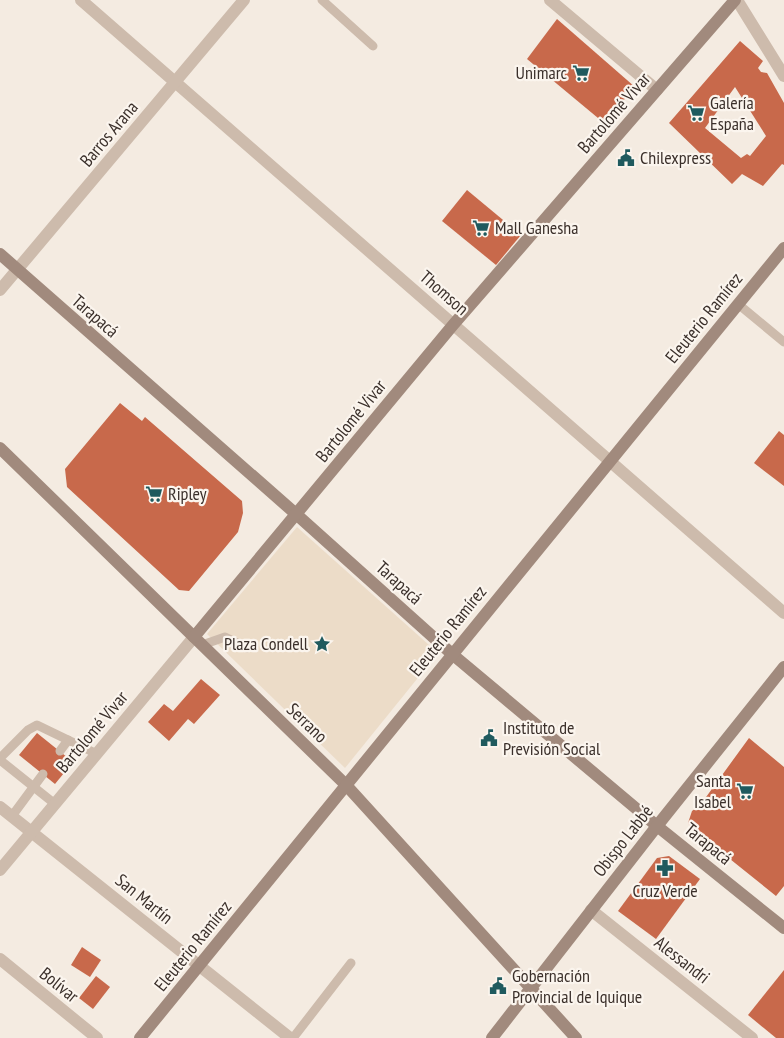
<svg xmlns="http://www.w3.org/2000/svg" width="784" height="1038" font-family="'PT Sans Narrow',sans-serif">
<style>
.plaza{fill:#ecdcc8}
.building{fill:#c8694b;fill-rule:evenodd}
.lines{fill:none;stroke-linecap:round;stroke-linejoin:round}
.lane{stroke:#cdbbac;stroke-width:9}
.street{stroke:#cdbbac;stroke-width:12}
.secondary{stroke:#a18a7d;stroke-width:12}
.labels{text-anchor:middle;stroke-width:4.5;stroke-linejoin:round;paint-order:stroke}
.poi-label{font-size:18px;fill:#3b302b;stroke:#fbf5ee;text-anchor:start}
.street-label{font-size:18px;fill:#3b302b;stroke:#fbf5ee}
</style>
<rect width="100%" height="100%" fill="#f4ebe1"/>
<!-- plaza -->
<path class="plaza" d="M297,527L438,653L345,768L207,634Z"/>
<!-- building -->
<g class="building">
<path d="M557,19L635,87L604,123L527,59Z"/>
<path d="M740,41L763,61L758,68L761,72L767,73L784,103V165L782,164L763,186L742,174L732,184L669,123ZM735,87L766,136L750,156L747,154L741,158L705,128Z"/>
<path d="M467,190L521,235L496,265L442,221Z"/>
<path d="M120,403L142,421L145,417L242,501L243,513L238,532L189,591L179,590L67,487L65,469Z"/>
<path d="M779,431L784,435V486L754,463Z"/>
<path d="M201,679L220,695L194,724L188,719L169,741L148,722L164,704L173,711Z"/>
<path d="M37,733L73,762L55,784L19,755Z"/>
<path d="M749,738L784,767V886L776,896L705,839L695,833L688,823L692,811L701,804Z"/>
<path d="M669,856L700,879L656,939L618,911L657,858Z"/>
<path d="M82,947L101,960L90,977L71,965Z"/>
<path d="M784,970V1038H776L748,1015Z"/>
<path d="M96,976L110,987L93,1009L79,998Z"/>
</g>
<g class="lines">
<!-- lane -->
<g class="lane">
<path d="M322,0L373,46"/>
<path d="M738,304L784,342"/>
<path d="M202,645L225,637L247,648"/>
<path d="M60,751L68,740"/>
<path d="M0,758L28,730L37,725L97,754"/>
<path d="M0,760L55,804"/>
<path d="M12,816L43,774"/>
<path d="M293,1038L351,963"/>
</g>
<!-- street -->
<g class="street">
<path d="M81,0L784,613"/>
<path d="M550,0L657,90"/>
<path d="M737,0L784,76"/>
<path d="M0,290L244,0"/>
<path d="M0,807L290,1038"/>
<path d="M0,870L194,637"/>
<path d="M591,910L752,1038"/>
<path d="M0,959L97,1038"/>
</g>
<!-- secondary -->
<g class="secondary">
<path d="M0,254L296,514L452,654L657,826L784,928"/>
<path d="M0,448L346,785L576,1038"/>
<path d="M194,637L453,325L735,0"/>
<path d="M140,1038L784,248"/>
<path d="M492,1038L657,826L784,667"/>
</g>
</g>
<!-- icons -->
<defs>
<g id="supermarket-bare" transform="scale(1.35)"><path d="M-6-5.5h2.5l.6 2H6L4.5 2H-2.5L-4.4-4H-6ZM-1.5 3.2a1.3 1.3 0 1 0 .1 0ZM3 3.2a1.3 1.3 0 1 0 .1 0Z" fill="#1f5a5e" stroke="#fbf5ee" stroke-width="2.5" paint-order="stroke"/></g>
<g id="civic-bare" transform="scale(1.35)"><path d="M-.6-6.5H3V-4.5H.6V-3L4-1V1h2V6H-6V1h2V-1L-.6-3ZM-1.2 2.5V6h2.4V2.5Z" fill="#1f5a5e" stroke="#fbf5ee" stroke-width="2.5" paint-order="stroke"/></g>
<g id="sight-bare" transform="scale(1.35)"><path d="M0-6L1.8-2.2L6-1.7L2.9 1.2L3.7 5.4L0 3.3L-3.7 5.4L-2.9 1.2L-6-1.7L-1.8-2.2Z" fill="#1f5a5e" stroke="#fbf5ee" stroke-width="2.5" paint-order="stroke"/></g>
<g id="pharmacy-bare" transform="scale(1.35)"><path d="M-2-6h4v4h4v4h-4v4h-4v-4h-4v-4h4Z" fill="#1f5a5e" stroke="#fbf5ee" stroke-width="2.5" paint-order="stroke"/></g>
</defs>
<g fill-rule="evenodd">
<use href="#supermarket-bare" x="581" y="73"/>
<use href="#supermarket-bare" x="696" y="113"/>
<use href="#civic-bare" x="626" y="158"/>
<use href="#supermarket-bare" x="481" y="228"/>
<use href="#supermarket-bare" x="154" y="494"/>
<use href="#sight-bare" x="322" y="644"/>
<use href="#civic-bare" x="489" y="738"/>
<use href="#supermarket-bare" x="745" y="791"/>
<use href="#pharmacy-bare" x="665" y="868"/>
<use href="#civic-bare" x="498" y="986"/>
</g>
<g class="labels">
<!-- poi labels -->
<g class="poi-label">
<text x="567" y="79" text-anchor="end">Unimarc</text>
<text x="710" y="109">Galería<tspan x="710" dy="21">España</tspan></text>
<text x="640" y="164">Chilexpress</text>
<text x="495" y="234">Mall Ganesha</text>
<text x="168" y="500">Ripley</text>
<text x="308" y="650" text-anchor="end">Plaza Condell</text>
<text x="503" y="734">Instituto de<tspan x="503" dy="21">Previsión Social</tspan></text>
<text x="731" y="787" text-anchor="end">Santa<tspan x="731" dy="21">Isabel</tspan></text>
<text x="665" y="897" text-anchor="middle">Cruz Verde</text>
<text x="512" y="982">Gobernación<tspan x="512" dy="21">Provincial de Iquique</tspan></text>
</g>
<!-- street labels -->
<g class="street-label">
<text transform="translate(614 113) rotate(-49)" y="6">Bartolomé Vivar</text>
<text transform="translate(109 134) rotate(-50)" y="6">Barros Arana</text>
<text transform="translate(444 293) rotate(41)" y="6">Thomson</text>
<text transform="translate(95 316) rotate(41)" y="6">Tarapacá</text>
<text transform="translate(704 318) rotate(-51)" y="6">Eleuterio Ramírez</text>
<text transform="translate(351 421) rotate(-51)" y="6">Bartolomé Vivar</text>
<text transform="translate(399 583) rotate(42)" y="6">Tarapacá</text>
<text transform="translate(448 631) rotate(-51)" y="6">Eleuterio Ramírez</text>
<text transform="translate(307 723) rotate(44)" y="6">Serrano</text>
<text transform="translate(92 732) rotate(-50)" y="6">Bartolomé Vivar</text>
<text transform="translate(623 841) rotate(-52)" y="6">Obispo Labbé</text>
<text transform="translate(708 844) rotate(39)" y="6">Tarapacá</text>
<text transform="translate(144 899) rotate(39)" y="6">San Martín</text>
<text transform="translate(193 946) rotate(-51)" y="6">Eleuterio Ramírez</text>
<text transform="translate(682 960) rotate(38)" y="6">Alessandri</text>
<text transform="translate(59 985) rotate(39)" y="6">Bolívar</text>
</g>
</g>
</svg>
